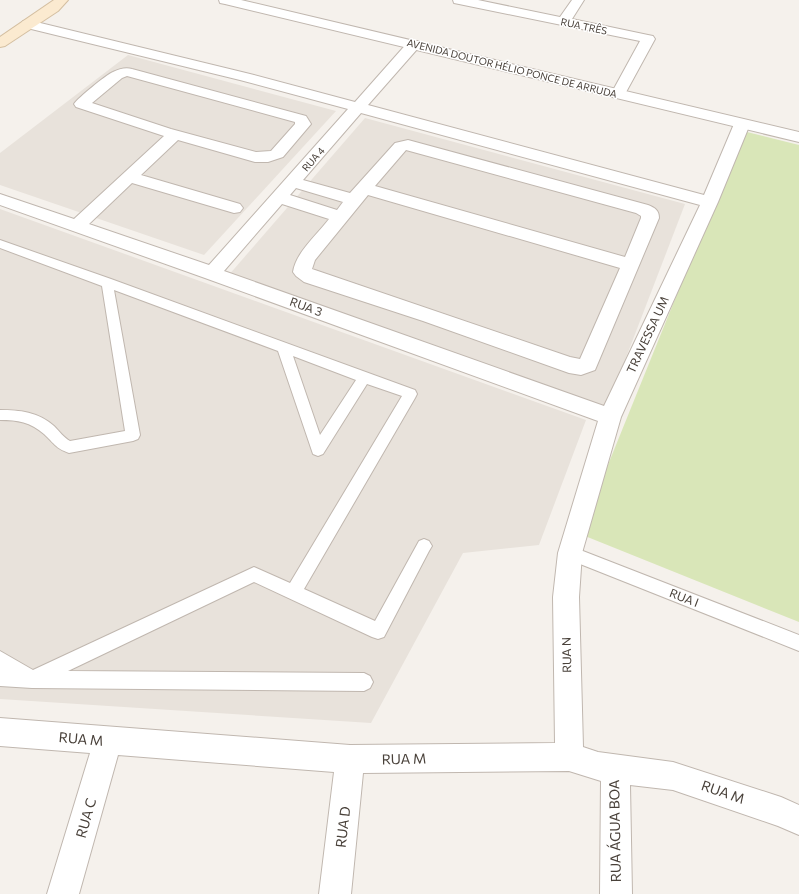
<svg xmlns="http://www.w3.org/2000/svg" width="799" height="894" font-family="Commissioner,sans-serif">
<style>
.residential{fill:#e8e2db}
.green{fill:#d9e6b8}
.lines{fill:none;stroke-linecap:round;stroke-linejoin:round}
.service-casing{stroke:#c0b7af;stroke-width:2}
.minor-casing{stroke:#c0b7af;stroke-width:2}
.tertiary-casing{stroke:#c0b7af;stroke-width:2}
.secondary-casing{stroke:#d4bfa1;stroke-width:2}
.service{fill:#fff;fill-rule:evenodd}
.minor{fill:#fff;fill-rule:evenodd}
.tertiary{fill:#fff;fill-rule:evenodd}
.secondary{fill:#fbead0;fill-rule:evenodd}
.labels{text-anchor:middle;stroke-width:3;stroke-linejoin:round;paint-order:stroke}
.far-street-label{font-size:10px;fill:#49413a;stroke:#fff}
.street-label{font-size:12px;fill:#49413a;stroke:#fff}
.near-street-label{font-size:14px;fill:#49413a;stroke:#fff}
</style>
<rect width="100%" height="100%" fill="#f5f1ec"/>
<!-- residential -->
<g class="residential">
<path d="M128,55L336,111L204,255L0,185V153Z"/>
<path d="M365,118L685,204L607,407L228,276Z"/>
<path d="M0,209L586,420L539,545L463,553L371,723L0,699Z"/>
</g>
<!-- green -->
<path class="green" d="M743,131L799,145V622L580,534Z"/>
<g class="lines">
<!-- service casing -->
<g class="service-casing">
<g id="service">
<path d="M0,240L111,279L415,390L417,394L415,398L304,589L375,621L419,541L424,539L429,541L432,546L429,551L384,637L378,639L372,637L254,582L68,671L364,673L370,676L373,682L370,688L364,691L32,688L0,686V651L33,670L254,567L290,583L402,396L367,384L323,454L318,456L313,454L278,351L114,290L140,435L138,439L133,441L69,453C55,448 54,443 44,434C30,422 18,420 0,420V410C20,410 38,412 54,426C60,432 63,437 70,441L125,431L102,286L0,248ZM293,356L356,380L320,435Z"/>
<path d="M570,546L799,635V651L565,558L562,553L565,548Z"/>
</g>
</g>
<!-- minor casing -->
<g class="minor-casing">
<g id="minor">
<path d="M453,0H478L560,17L572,0H584L572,19L648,35L653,36L655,39L625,94L623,97L618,98L613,97L611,94L640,41L459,4L454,3Z"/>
<path d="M28,20L250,74L355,102L409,41H419L421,44L419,47L368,105L704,195L734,124L737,121L742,119L747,121L750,124L718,202L621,417L582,553L579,597L583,747L598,752L673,762L781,797L799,805V835L778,826L673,790L630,785L632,894H600L601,781L569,771L363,773L351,894H319L334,772L118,755L79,894H47L90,753L0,746V718L350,745L555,743L553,597L558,553L598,421L205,278L0,205V194L74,219L164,136L76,107L74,104C78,98 106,75 113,72C119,69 126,67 132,69L306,116L311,124L283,157L268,162H255L178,140L141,175L240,204L243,208L240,212L234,213L132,183L89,224L209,265L348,109L240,80L23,27L21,24L23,21ZM127,76L295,122V124L271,151L256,152L171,129L92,103L122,78ZM361,113L700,205L604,406L224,271L282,204L329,219C317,235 296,252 293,272L296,276L304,282L423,321L569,373L581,375L595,370L659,218C659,210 655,208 648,205L408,140L395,143L350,193L303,180ZM406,150L636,213L641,216V218L625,257L375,186ZM296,188L343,202L337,210L290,195ZM368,195L620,268L580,359L570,357L312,269L315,260Z"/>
</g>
</g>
<!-- tertiary casing -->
<g class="tertiary-casing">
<path id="tertiary" d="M219,0H241L799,132V142L225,4L220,3Z"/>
</g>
<!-- secondary casing -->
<g class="secondary-casing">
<path id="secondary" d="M54,0H68L58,11L5,46L0,47V37Z"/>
</g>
<!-- service -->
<use href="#service" class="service"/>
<!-- minor -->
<use href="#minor" class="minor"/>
<!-- tertiary -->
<use href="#tertiary" class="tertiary"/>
<!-- secondary -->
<use href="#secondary" class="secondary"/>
</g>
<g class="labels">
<!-- far-street labels -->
<g class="far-street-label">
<text transform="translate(584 26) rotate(12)" y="4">RUA TRÊS</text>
<text transform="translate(512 68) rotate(14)" y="4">AVENIDA DOUTOR HÉLIO PONCE DE ARRUDA</text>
<text transform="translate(313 159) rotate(-49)" y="4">RUA 4</text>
</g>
<!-- street labels -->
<g class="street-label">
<text transform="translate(306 307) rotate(20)" y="4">RUA 3</text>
<text transform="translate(648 335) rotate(-65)" y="4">TRAVESSA UM</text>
<text transform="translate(684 598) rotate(21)" y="4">RUA I</text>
<text transform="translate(567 655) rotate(-91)" y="4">RUA N</text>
</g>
<!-- near-street labels -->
<g class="near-street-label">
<text transform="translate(81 739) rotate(5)" y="5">RUA M</text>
<text transform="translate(404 759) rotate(-1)" y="5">RUA M</text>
<text transform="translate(723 792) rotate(19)" y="5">RUA M</text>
<text transform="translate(86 818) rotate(-74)" y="5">RUA C</text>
<text transform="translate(343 827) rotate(-83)" y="5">RUA D</text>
<text transform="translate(615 831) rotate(-91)" y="5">RUA ÁGUA BOA</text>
</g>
</g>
</svg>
